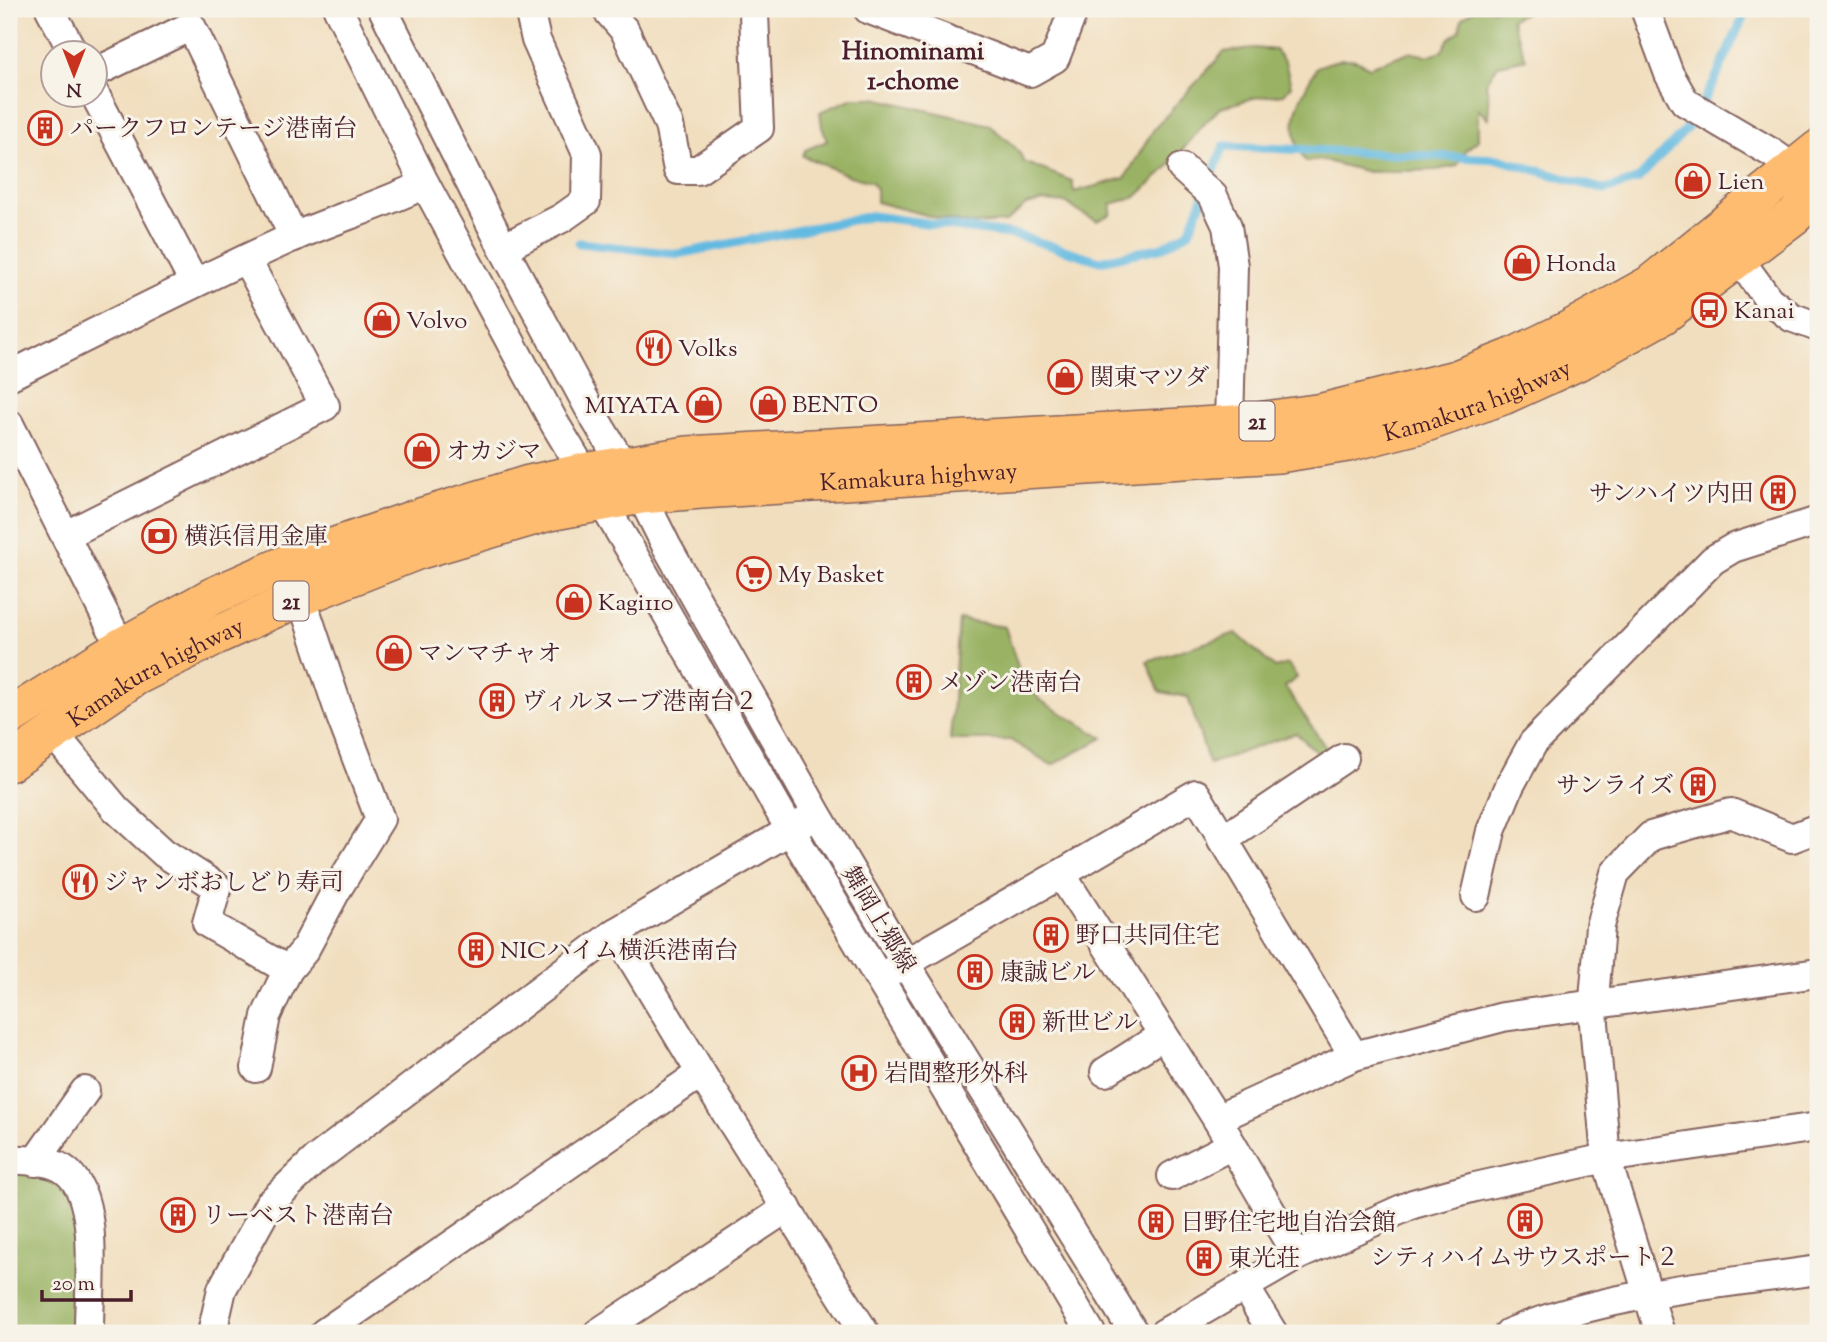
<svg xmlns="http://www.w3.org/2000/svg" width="1827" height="1342" font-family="'Sorts Mill Goudy','Noto Serif JP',serif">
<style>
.forest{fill:#99b264;stroke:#726848;stroke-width:2}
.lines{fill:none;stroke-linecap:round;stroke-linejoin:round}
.stream{stroke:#64bae1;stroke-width:9}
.minor-casing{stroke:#84625e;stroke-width:32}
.major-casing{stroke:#84625e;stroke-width:40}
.minor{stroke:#fff;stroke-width:28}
.major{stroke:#fdbc6f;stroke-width:37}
.labels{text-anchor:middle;stroke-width:6;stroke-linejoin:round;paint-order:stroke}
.shield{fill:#f7f3e8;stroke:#7e5f64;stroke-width:2}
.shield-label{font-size:23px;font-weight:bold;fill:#4a1f2b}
.poi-label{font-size:24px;fill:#4a1f2b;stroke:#f7f3e8;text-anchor:start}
.street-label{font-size:24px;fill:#4a1f2b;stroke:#f7f3e8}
.neighbourhood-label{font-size:26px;font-weight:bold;fill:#4a1f2b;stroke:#f7f3e8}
</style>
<rect width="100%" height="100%" fill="#f7f3e8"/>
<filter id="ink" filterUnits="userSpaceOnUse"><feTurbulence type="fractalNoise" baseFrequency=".0143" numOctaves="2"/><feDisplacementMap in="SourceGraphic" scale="14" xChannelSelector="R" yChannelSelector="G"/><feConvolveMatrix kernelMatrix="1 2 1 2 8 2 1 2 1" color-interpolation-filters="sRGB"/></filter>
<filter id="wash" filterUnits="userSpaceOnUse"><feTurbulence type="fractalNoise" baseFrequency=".00686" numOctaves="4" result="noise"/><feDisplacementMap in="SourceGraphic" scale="28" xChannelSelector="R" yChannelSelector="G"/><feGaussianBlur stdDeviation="1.57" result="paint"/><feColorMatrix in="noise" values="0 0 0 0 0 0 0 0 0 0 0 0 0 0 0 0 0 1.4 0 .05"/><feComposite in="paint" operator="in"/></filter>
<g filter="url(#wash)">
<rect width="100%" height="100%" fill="#f1debe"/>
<!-- forest -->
<g class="forest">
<path d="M1476,9H1534L1511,19L1526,59L1498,65L1486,83L1489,103L1488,119L1478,109V140L1466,150L1457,166L1436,170L1368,172L1322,160L1306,162C1283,126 1298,101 1317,67C1336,60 1351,53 1369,67L1409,52L1427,56L1442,51L1448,40L1459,31L1462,18Z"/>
<path d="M1253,48L1275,50L1285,62L1291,86L1284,94L1253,98L1220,108L1204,124L1169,166L1136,197L1111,204V214L1097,221L1079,212L1067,203L1045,201L1026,205L1006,222L973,224L941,219L876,202V190L872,182L850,176L803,156L805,150L827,141L822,127L820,112L853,98H875L990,125C1004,140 1017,144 1024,162L1072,181L1074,192L1125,178L1154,129L1224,52Z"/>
<path d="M959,620L1005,627L1021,676L1040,700L1103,738L1052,765L1010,740H950Z"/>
<path d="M1236,633L1275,668L1288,664L1297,677L1285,687L1328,751L1319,754L1296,733L1209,764L1188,697L1160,692L1147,661Z"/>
<path d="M9,1159L80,1189L89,1333H9Z"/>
</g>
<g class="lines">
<!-- stream -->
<path class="stream" d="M579,243L678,254L872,216L1016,235L1100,261L1163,247L1189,232L1224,146L1498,159L1605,190L1639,179L1690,125L1714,82L1747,9"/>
</g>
</g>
<g filter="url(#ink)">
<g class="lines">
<!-- minor casing -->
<g class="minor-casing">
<g id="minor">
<path d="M50,9L73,52"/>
<path d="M338,9L425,184L555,424L630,549L791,831L1091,1333"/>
<path d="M383,9L503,248L594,417L641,495L666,545L817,814L905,963L1134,1333"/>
<path d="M606,9L625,31L669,125L678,170H698L759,128L754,14L757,9"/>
<path d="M868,9L1030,72L1055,58L1074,9"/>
<path d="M1645,9L1669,74L1685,102L1772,153L1810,180"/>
<path d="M94,73L191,26L294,237"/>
<path d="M94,93L194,283"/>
<path d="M1182,168L1213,196L1227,226L1233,266L1229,424"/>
<path d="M503,248L562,218L586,201L587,154L536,40L529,9"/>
<path d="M1738,258L1769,300L1791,317L1818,327"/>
<path d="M9,376C102,329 196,281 291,238C335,219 381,205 425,184"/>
<path d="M9,424L121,647"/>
<path d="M66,535L325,406L246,259"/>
<path d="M53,733L116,809L164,853L217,887L207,923L288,970"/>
<path d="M1222,840L1344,758"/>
<path d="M1476,896L1491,831L1510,785L1533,743L1713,560L1733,548L1818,521"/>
<path d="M616,932L701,1073L865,1333"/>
<path d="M890,972L1061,874"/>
<path d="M256,1068L266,1016L280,986L288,970L304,951L336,891L380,819L341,717L301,597"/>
<path d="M1105,1072L1163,1035"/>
<path d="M1217,1119L1354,1056L1503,1017L1818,973"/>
<path d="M9,1159C27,1161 51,1159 66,1171C102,1198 88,1293 89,1333"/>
<path d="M35,1162L85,1091"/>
<path d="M1172,1176L1232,1145"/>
<path d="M1297,1256L1217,1119L1061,874L1196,794L1354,1056"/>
<path d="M1245,1287L1273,1333"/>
<path d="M212,1333L222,1289L269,1204L315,1160L616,932L806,821"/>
<path d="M324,1333L701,1073"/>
<path d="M598,1333L787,1208"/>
<path d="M1164,1333L1297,1256L1413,1204L1475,1187L1606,1158L1818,1127"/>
<path d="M1509,1333C1606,1293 1715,1285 1818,1270"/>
<path d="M1660,1333L1606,1158L1593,1012L1600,926L1615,873L1651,836L1731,813L1792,838L1818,828"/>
</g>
</g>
<!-- major casing -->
<g class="major-casing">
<g id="major">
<path d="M9,717L121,647L213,596L295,560L414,519L529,484L584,472L687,455L1235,424L1323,412L1456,379L1510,358L1570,329L1649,285L1818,149"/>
<path id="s1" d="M9,763L135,677L220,634L301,597L417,551L549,512L641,495L701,490L1279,454L1348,443L1426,423L1503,396L1582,360L1662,316L1794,216L1818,193"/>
</g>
</g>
<!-- minor -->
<use href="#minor" class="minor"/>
<!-- major -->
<use href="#major" class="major"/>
</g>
</g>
<!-- icons -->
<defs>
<g id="building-ring" transform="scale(1.75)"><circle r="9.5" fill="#f7f3e8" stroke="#c8321e" stroke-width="1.5"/><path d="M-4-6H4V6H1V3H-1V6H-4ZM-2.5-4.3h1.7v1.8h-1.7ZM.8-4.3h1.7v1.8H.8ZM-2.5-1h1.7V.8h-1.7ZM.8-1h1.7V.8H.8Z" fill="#c8321e"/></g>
<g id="shop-ring" transform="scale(1.75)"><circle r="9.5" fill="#f7f3e8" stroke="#c8321e" stroke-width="1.5"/><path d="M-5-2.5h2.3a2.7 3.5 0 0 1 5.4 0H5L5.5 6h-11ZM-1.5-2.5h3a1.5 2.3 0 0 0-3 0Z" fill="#c8321e"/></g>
<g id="bus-ring" transform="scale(1.75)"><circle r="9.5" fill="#f7f3e8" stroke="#c8321e" stroke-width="1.5"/><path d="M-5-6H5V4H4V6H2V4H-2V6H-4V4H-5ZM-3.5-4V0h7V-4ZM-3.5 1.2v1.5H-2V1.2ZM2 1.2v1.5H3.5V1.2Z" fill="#c8321e"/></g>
<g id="restaurant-ring" transform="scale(1.75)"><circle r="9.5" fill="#f7f3e8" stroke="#c8321e" stroke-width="1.5"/><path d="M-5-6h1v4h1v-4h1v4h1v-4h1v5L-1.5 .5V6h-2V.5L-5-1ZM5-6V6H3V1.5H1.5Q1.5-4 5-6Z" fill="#c8321e"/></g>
<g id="bank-ring" transform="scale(1.75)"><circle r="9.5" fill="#f7f3e8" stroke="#c8321e" stroke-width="1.5"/><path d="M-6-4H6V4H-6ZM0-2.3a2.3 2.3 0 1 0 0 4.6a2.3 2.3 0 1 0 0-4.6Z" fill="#c8321e"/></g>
<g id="supermarket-ring" transform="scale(1.75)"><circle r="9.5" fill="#f7f3e8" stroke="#c8321e" stroke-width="1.5"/><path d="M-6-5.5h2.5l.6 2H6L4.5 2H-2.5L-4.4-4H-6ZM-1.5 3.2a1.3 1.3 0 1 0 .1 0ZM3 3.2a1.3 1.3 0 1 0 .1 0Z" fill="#c8321e"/></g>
<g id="hospital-ring" transform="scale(1.75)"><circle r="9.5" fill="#f7f3e8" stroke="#c8321e" stroke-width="1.5"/><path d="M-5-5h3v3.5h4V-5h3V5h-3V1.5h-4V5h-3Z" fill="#c8321e"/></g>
</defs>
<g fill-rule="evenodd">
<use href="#building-ring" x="45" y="128"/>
<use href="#shop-ring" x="1693" y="181"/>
<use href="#shop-ring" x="1522" y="263"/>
<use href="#bus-ring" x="1709" y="310"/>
<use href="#shop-ring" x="382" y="320"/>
<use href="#restaurant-ring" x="654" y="348"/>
<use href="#shop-ring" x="1065" y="377"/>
<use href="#shop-ring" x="768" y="404"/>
<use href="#shop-ring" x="704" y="405"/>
<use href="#shop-ring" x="422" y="451"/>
<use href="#building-ring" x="1778" y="493"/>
<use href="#bank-ring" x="159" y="536"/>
<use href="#supermarket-ring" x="754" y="574"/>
<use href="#shop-ring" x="574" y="602"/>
<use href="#shop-ring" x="394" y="653"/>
<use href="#building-ring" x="914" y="682"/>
<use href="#building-ring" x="497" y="701"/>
<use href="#building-ring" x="1698" y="785"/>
<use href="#restaurant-ring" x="80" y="882"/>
<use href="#building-ring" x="1051" y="935"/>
<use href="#building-ring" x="476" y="950"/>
<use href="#building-ring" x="975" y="972"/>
<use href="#building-ring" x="1017" y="1022"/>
<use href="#hospital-ring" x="859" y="1073"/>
<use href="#building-ring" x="178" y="1215"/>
<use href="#building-ring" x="1525" y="1221"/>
<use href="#building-ring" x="1156" y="1222"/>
<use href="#building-ring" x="1204" y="1258"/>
</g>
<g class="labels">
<!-- shield labels -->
<g class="shield">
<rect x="1239.5" y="401.5" width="35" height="39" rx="5"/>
<rect x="273.5" y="581.5" width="35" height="39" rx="5"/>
</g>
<g class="shield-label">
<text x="1257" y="429">21</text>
<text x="291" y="609">21</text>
</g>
<!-- poi labels -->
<g class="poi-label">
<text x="70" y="136">パークフロンテージ港南台</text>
<text x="1718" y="189">Lien</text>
<text x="1546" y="271">Honda</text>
<text x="1734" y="318">Kanai</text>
<text x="406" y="328">Volvo</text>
<text x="678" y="356">Volks</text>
<text x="1090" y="385">関東マツダ</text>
<text x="792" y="412">BENTO</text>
<text x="680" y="413" text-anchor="end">MIYATA</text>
<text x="446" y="459">オカジマ</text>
<text x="1754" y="501" text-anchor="end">サンハイツ内田</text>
<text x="184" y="544">横浜信用金庫</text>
<text x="778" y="582">My Basket</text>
<text x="598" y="610">Kagi110</text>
<text x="418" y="661">マンマチャオ</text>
<text x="939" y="690">メゾン港南台</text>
<text x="522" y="709">ヴィルヌーブ港南台２</text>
<text x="1674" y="793" text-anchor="end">サンライズ</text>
<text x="104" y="890">ジャンボおしどり寿司</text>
<text x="1076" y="943">野口共同住宅</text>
<text x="500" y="958">NICハイム横浜港南台</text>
<text x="1000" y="980">康誠ビル</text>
<text x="1042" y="1030">新世ビル</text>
<text x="884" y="1081">岩間整形外科</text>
<text x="202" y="1223">リーベスト港南台</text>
<text x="1180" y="1230">日野住宅地自治会館</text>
<text x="1525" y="1265" text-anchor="middle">シティハイムサウスポート２</text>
<text x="1228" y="1266">東光荘</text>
</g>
<!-- street labels -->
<g class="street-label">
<text dy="8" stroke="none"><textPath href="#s1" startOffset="1538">Kamakura highway</textPath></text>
<text dy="8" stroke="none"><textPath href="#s1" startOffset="971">Kamakura highway</textPath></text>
<text dy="8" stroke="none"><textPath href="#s1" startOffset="173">Kamakura highway</textPath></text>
<text transform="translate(879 919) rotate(59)" y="8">舞岡上郷線</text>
</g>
<!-- neighbourhood labels -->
<g class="neighbourhood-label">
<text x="913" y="59">Hinominami<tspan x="913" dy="30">1-chome</tspan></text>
</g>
</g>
<!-- margin -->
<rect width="1827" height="1342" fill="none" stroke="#f7f3e8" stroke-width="35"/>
<!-- north arrow -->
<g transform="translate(74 74) rotate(180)"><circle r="33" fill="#f7f3e8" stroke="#b29e9c" stroke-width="2"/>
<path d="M0-5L12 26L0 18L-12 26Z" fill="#c8321e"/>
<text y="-10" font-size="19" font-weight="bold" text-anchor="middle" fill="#4a1f2b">N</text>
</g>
<!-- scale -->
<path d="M42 1290v10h89v-10" fill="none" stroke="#4a1f2b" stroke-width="3.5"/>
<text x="52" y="1290" font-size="21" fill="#4a1f2b" stroke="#f7f3e8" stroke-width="5" paint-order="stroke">20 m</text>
</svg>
